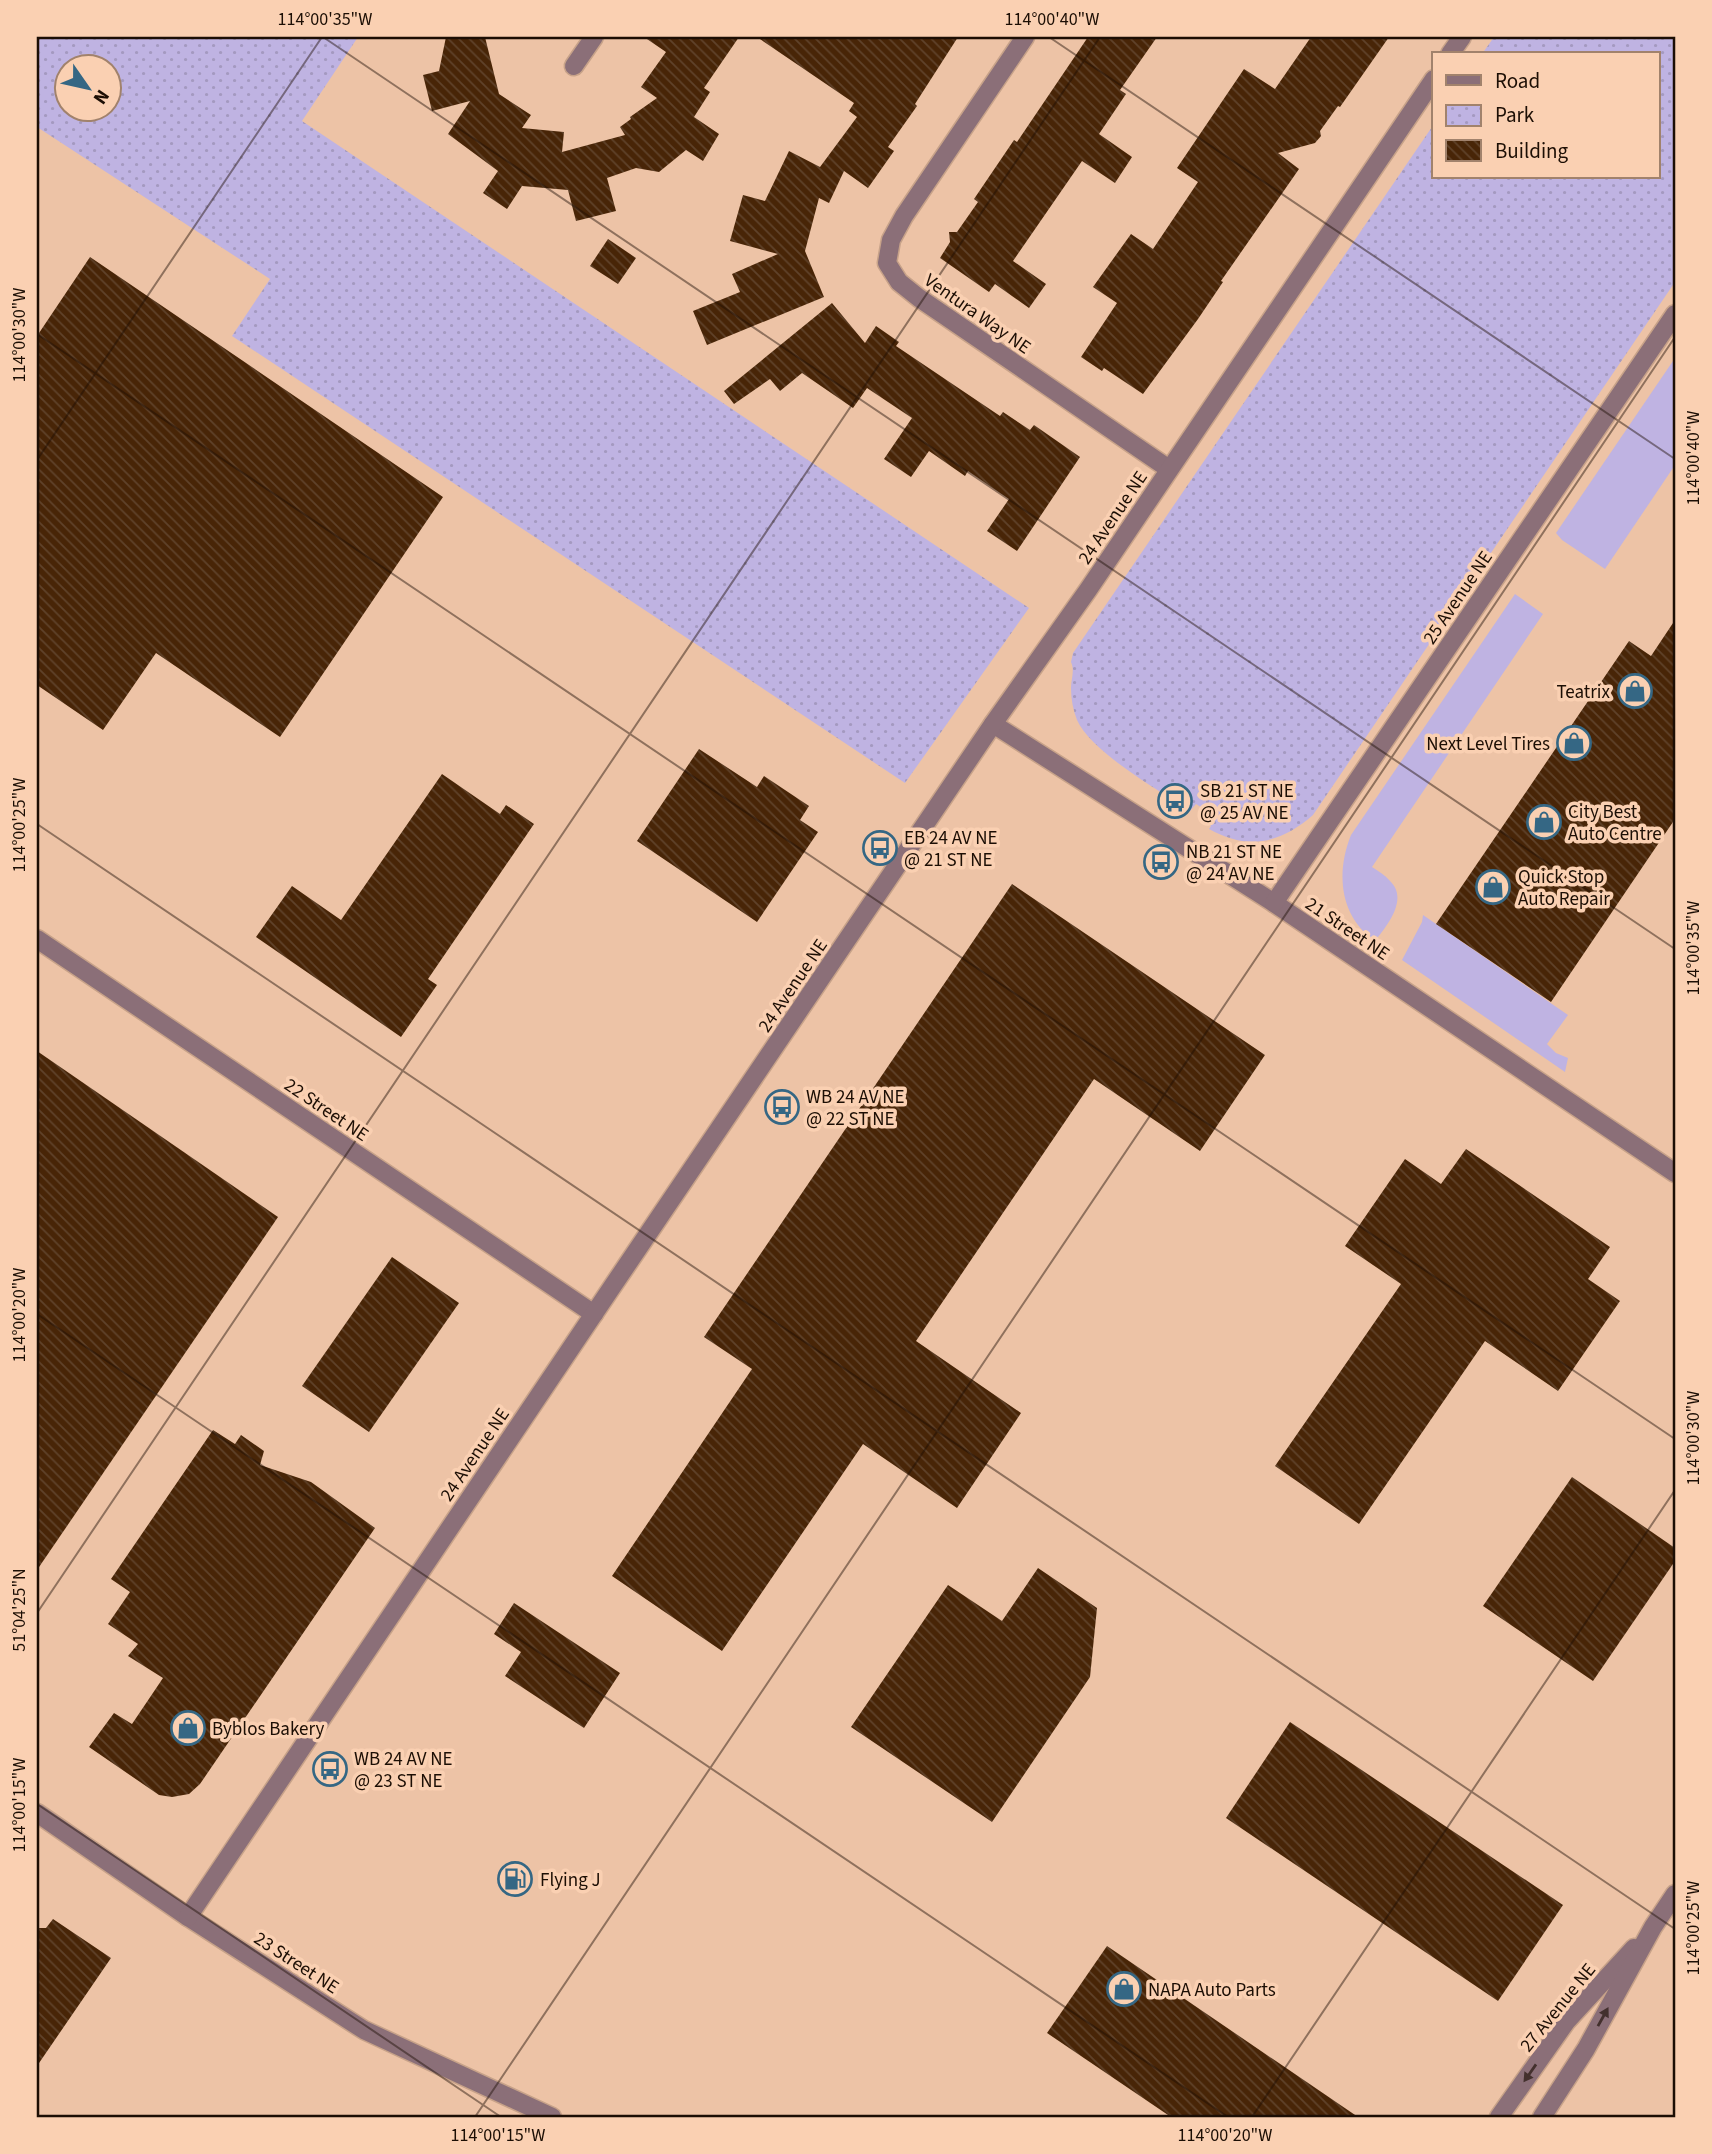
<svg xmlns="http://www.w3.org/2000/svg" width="1712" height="2154" font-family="'Source Sans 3',sans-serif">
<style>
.grass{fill:#bfb3e2}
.park{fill:url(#park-dots);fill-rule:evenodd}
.building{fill:url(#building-back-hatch)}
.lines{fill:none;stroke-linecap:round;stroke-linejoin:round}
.minor-casing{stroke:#c7a289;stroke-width:21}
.minor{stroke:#8b6f78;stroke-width:18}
.oneway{fill:#43302d}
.ticks{fill:none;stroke:#1c0e04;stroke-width:2;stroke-opacity:0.45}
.labels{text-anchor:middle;stroke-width:7;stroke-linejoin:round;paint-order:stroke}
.street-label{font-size:19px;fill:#1c0e04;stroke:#fad0b2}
.poi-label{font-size:19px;fill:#1c0e04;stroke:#fad0b2;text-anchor:start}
.neatline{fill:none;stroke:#1c0e04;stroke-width:2.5}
.ticks-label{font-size:18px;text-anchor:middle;fill:#1c0e04}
</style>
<defs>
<pattern id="park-dots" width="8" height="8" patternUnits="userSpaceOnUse" patternTransform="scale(1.75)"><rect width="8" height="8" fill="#bfb3e2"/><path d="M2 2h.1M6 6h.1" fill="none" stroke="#a499c0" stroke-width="1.8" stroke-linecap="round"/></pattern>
<pattern id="building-back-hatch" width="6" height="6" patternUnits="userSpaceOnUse" patternTransform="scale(1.75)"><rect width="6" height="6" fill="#482507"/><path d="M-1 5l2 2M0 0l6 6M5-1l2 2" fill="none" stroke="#5f422a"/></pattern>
</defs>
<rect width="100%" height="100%" fill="#edc3a6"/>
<!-- grass -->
<g class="grass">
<path d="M1675,358V465L1605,569L1562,540L1556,533Z"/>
<path d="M1515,594L1543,614L1372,867C1378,871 1385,875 1390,881C1409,899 1387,926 1375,941C1339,916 1336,872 1351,835Z"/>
<path d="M1423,915L1568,1015L1547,1044L1556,1053L1568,1058L1565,1072L1402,960L1422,922Z"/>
</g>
<!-- park -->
<g class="park">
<path d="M37,37H358L302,121L1029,608L905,783L232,336L270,279L37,127ZM66,66H108V108H66Z"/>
<path d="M1494,37H1675V282L1313,815C1281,843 1248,851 1209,829L1211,826L1202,819L1207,811L1196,804L1190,811C1159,790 1092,753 1077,720C1073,710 1071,699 1071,688C1071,679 1075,671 1071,662L1073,653L1434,124V177H1658V54H1482Z"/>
</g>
<!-- building -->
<g class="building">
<path d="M446,37H485L499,94L531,115L522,128L564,132L562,152L625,135L620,127L631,119L630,117L657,98L641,87L666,52L644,37H739L704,88L710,92L694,117L719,134L703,161L686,150L659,172L636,168L607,178L616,211L576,221L568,190L522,186L507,209L483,193L498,171L448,134L470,101L432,111L423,75L439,71Z"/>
<path d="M757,37H958L915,104L917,106L888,147L894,151L868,188L844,171L829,203L819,198L805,251L824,297L707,345L693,311L740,292L732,274L778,254L730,241L743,195L765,201L789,151L820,167L857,117L849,111L854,103Z"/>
<path d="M1088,37H1157L1120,90L1126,94L1099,134L1132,157L1115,183L1082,161L1013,261L1046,284L1029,308L995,284L989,292L940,258L950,242L949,232H957L978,202L974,199L1014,140L1017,142Z"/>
<path d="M1311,37H1389L1340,107L1338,106L1320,131L1321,136L1315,143L1278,153L1299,169L1221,281L1223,282L1198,319L1143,394L1104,368L1102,371L1081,357L1117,303L1093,287L1131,234L1153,249L1198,182L1177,168L1244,69L1275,89Z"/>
<path d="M608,239L636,258L618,284L590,266Z"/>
<path d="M90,257L443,497L280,737L156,653L103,730L37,685V336Z"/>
<path d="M832,303L865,343L876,326L899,342L896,346L1000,416L1003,412L1030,430L1034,425L1080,457L1017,551L987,531L1009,499L968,471L965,476L929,451L911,477L884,459L912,418L867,388L853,408L802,373L780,391L770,379L734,404L724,391Z"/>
<path d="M1675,620V819L1551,1002L1436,924L1629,641L1651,656Z"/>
<path d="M699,749L757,787L764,776L809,806L800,820L818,832L757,922L637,841Z"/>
<path d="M442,774L500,814L506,805L534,824L428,979L437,985L401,1037L256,937L292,886L341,920Z"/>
<path d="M1012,884L1265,1055L1200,1151L1094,1079L916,1341L1021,1413L957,1508L863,1444L722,1651L612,1576L752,1369L704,1337Z"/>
<path d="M37,1051L278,1217L37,1570Z"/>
<path d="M1466,1149L1610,1247L1588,1279L1620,1301L1558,1391L1485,1341L1359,1524L1275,1466L1401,1284L1345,1246L1405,1159L1441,1184Z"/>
<path d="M392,1257L459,1303L369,1432L302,1386Z"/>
<path d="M213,1430L235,1444L241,1435L264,1451L260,1465L311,1482L375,1528L200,1784L189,1794L172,1797L159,1795L89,1747L114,1713L132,1724L163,1678L128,1656L138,1644L108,1624L130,1592L111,1579Z"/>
<path d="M1572,1477L1675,1548V1561L1593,1681L1483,1606Z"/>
<path d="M1038,1568L1097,1608L1090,1677L992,1822L851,1727L948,1585L1002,1621Z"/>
<path d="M514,1603L620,1673L584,1728L505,1676L521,1652L494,1634Z"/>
<path d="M1290,1722L1563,1905L1498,2001L1226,1818Z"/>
<path d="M53,1919L111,1958L37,2066V1928H46Z"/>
<path d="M1107,1946L1358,2117H1171L1047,2033Z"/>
</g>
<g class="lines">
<!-- minor casing -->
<g class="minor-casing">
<g id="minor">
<path d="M1025,37L904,216L891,240L887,263L899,282L919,298L1169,469"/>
<path d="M1450,54L1462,37"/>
<path d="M574,66L594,37"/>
<path d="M993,724L1274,903L1675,1173"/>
<path d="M1274,903L1675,314"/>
<path d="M37,939L594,1314"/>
<path d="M37,1813L188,1917L364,2030L552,2117"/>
<path d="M188,1917L610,1290L993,724L1088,590L1434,79"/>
<path d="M1499,2117L1566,2022L1634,1948"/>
<path d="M1542,2117L1586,2049L1653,1927L1675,1894"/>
</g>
</g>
<!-- minor -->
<use href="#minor" class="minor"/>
</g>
<!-- one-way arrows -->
<defs><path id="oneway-solid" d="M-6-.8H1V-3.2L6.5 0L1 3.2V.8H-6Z" transform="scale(1.75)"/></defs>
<g class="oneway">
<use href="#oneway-solid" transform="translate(1603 2017) rotate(-61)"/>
<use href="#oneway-solid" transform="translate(1530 2073) rotate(125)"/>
</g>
<!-- ticks -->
<path class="ticks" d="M323,37L1675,949M1049,37L1675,459M37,334L1675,1439M37,460L322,37M37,824L1675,1929M37,1314L1228,2117M37,1613L1100,37M37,1804L501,2117M475,2117L1675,337M1252,2117L1675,1490"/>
<!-- icons -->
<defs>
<g id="shop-ring" transform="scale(1.75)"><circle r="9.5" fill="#fad0b2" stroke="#356784" stroke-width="1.5"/><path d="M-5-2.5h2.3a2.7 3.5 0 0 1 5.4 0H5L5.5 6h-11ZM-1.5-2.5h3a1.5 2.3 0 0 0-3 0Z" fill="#356784"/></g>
<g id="bus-ring" transform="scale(1.75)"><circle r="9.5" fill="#fad0b2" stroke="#356784" stroke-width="1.5"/><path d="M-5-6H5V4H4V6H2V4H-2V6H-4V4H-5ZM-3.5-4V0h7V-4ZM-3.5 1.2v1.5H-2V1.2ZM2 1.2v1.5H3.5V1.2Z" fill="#356784"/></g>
<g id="fuel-ring" transform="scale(1.75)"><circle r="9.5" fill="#fad0b2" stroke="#356784" stroke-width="1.5"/><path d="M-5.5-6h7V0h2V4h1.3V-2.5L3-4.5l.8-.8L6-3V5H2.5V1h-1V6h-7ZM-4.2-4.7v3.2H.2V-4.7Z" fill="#356784"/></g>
</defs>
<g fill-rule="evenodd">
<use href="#shop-ring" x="1635" y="691"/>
<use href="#shop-ring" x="1574" y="743"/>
<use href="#bus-ring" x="1175" y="801"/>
<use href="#shop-ring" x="1544" y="822"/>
<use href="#bus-ring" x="880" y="848"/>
<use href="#bus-ring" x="1161" y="862"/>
<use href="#shop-ring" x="1493" y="887"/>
<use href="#bus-ring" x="782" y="1107"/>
<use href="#shop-ring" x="188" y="1728"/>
<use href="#bus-ring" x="330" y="1769"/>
<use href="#fuel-ring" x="515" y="1879"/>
<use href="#shop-ring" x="1124" y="1989"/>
</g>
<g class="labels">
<!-- street labels -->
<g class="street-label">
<text transform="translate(978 313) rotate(35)" y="7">Ventura Way NE</text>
<text transform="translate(1112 517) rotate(-56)" y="7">24 Avenue NE</text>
<text transform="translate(1457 597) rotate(-56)" y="7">25 Avenue NE</text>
<text transform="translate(1348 928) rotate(34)" y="7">21 Street NE</text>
<text transform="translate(792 985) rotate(-56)" y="7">24 Avenue NE</text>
<text transform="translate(327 1109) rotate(34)" y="7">22 Street NE</text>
<text transform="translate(474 1454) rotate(-56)" y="7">24 Avenue NE</text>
<text transform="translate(297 1962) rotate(33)" y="7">23 Street NE</text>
<text transform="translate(1557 2007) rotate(-51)" y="7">27 Avenue NE</text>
</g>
<!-- poi labels -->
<g class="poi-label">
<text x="1610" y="698" text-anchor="end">Teatrix</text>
<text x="1550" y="750" text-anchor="end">Next Level Tires</text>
<text x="1200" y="797">SB 21 ST NE<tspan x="1200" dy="22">@ 25 AV NE</tspan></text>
<text x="1568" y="818">City Best<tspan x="1568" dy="22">Auto Centre</tspan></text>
<text x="904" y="844">EB 24 AV NE<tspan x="904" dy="22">@ 21 ST NE</tspan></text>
<text x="1186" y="858">NB 21 ST NE<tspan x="1186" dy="22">@ 24 AV NE</tspan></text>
<text x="1518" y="883">Quick Stop<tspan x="1518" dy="22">Auto Repair</tspan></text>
<text x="806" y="1103">WB 24 AV NE<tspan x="806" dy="22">@ 22 ST NE</tspan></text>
<text x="212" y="1735">Byblos Bakery</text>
<text x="354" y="1765">WB 24 AV NE<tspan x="354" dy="22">@ 23 ST NE</tspan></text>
<text x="540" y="1886">Flying J</text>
<text x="1148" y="1996">NAPA Auto Parts</text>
</g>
</g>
<!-- border -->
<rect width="1712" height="2154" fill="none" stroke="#fad0b2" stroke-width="77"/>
<!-- legend -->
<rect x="1432" y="52" width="228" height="126" fill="#fad0b2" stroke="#a1826c" stroke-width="2"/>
<rect x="1446" y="75" width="35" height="10" fill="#8b6f78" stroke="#a1826c" stroke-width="2"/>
<text x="1495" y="88" font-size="21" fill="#1c0e04">Road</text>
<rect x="1446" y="105" width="35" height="21" fill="url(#park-dots)" stroke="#a1826c" stroke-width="2"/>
<text x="1495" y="122" font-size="21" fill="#1c0e04">Park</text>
<rect x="1446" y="140" width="35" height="21" fill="url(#building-back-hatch)" stroke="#a1826c" stroke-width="2"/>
<text x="1495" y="158" font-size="21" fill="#1c0e04">Building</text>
<!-- north arrow -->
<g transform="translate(88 88) rotate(124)"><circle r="33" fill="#fad0b2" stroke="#a1826c" stroke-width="2"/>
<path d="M0-5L12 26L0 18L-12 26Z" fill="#356784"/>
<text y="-10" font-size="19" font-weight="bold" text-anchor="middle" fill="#1c0e04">N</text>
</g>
<rect x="38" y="38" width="1636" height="2078" class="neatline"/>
<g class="ticks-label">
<text x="325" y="25">114°00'35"W</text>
<text x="1052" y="25">114°00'40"W</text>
<text transform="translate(19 335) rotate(-90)" y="6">114°00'30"W</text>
<text transform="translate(1693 458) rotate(-90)" y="6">114°00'40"W</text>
<text transform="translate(19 825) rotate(-90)" y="6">114°00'25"W</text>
<text transform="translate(1693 948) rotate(-90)" y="6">114°00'35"W</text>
<text transform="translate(19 1315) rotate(-90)" y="6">114°00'20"W</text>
<text transform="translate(1693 1438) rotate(-90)" y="6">114°00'30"W</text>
<text transform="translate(19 1610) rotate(-90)" y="6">51°04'25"N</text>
<text transform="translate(19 1805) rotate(-90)" y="6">114°00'15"W</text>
<text transform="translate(1693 1928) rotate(-90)" y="6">114°00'25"W</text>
<text x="498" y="2141">114°00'15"W</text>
<text x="1225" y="2141">114°00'20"W</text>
</g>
</svg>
